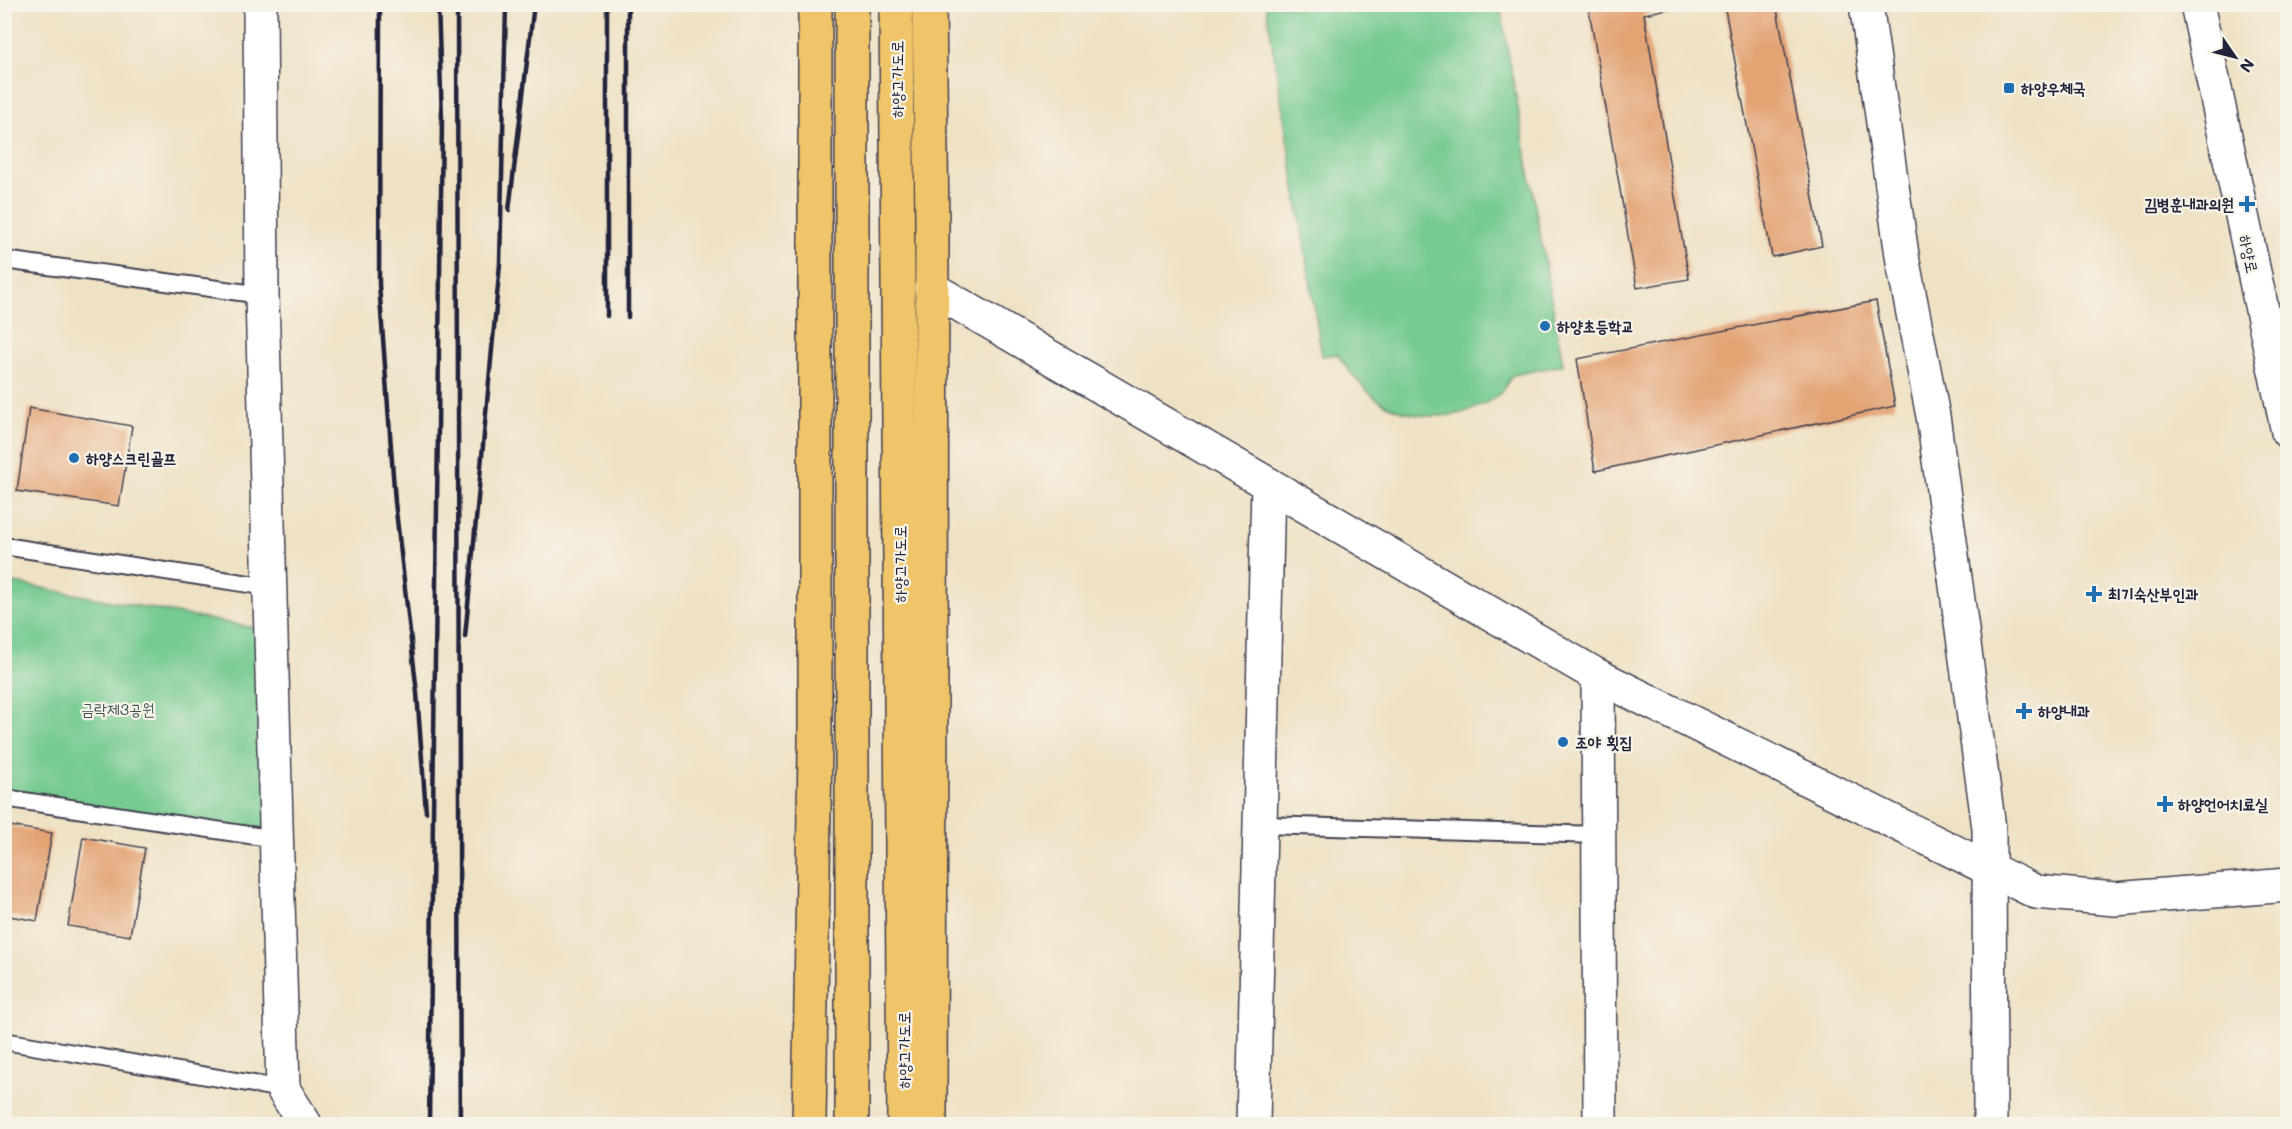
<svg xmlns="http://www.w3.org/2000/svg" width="2292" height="1129" font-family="Mali,'Poor Story',sans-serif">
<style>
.green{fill:#76cb90;stroke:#4c7666;stroke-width:1.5}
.building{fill:#e3a373}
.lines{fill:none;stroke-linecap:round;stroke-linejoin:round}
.service-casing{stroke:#413f50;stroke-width:20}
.minor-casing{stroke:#413f50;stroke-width:36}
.tertiary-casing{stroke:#413f50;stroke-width:36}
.primary-casing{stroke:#413f50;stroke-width:36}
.service{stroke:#fff;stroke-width:16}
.minor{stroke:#fff;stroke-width:33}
.tertiary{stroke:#fff;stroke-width:33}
.primary{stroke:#f0c469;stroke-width:33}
.rail{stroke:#22223b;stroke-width:4.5}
.poi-dot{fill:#1f6fb2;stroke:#f7f3e8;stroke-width:2}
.labels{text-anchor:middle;stroke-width:4.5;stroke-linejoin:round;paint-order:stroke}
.street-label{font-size:16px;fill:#22223b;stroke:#f7f3e8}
.poi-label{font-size:16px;font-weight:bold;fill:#22223b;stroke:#f7f3e8;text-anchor:start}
.park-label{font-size:16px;fill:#3b5554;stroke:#f7f3e8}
</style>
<rect width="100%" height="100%" fill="#f7f3e8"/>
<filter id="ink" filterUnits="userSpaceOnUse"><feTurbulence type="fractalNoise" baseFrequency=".0167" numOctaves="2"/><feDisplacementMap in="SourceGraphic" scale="12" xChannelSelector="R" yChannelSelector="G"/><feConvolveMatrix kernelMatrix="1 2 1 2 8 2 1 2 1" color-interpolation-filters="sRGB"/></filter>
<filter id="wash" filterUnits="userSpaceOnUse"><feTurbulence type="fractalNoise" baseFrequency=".008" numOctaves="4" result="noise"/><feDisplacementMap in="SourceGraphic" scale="24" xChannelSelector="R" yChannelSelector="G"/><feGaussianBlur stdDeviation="1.35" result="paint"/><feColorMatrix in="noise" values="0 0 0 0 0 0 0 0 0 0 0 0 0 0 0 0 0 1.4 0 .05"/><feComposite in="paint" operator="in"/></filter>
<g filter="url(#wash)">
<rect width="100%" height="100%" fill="#efe1c4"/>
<!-- green -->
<g class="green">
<path d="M1266,5H1500L1563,365L1513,375C1508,381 1504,389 1499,394C1466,420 1422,423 1385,404C1365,393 1350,372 1337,354L1322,356Z"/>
<path d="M4,581L271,631L276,839L5,798Z"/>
</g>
<g id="blocks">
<!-- building -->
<g class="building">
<path d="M1588,4H1691L1644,14L1689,279L1637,288Z"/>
<path d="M1724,4H1776L1822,246L1772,257Z"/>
<path d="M1876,301L1895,406L1595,471L1577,359Z"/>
<path d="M29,408L132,426L119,506L17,491Z"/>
<path d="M4,825L52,833L37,921L4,915Z"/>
<path d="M83,837L145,848L130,936L68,926Z"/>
</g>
</g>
</g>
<g filter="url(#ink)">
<use href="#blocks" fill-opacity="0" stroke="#413f50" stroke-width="1.5"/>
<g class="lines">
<!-- service casing -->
<g class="service-casing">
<g id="service">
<path d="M4,260L262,295"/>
<path d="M4,546L269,587"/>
<path d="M4,798L276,839"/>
<path d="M1260,825L1599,835"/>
<path d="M4,1041L283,1089"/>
</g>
</g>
<!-- minor casing -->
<g class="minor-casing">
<g id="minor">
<path d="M260,4L262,295L283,1089L305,1124"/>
<path d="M1866,4L1903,262L1933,416L1989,828L1990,1124"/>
<path d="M931,288L1598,676L2036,892L2115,899L2288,885"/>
<path d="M1598,676L1600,1124"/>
<path d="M1253,1124L1268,484"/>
</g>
</g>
<!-- tertiary casing -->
<g class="tertiary-casing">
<path id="tertiary" d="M2197,4L2288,432"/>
</g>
<!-- primary casing -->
<g class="primary-casing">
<g id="primary">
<path d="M896,4L904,1124"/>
<path d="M929,4L932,223L930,1124"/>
<path d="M809,1124L815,750V4"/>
<path d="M852,1124V4"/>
</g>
</g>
<!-- service -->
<use href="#service" class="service"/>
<!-- minor -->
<use href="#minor" class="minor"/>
<!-- tertiary -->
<use href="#tertiary" class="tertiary"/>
<!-- primary -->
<use href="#primary" class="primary"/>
<!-- rail -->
<g class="rail">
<path d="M380,4L379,284L395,502L417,693L426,812"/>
<path d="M457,4C459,378 457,751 460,1124"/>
<path d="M607,4V316"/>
<path d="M628,4V317"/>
<path d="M509,210L534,4"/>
<path d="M465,637L500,264L506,4"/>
<path d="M429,1124L442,119L438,4"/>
</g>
</g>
</g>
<!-- markers -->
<g class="poi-dot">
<rect x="2003" y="82" width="12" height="12" rx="3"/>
<path d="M2244 195h6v6h6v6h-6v6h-6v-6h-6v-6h6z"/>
<circle cx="1545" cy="326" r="6"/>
<circle cx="74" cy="458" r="6"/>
<path d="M2091 585h6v6h6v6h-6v6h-6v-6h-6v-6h6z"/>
<path d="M2021 702h6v6h6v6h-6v6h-6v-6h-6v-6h6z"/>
<circle cx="1563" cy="742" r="6"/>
<path d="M2162 795h6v6h6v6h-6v6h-6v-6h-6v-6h6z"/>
</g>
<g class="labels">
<!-- street labels -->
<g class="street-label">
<text transform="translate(897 79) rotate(-90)" y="6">하양고가도로</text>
<text transform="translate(2249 254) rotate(78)" y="6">하양로</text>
<text transform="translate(900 564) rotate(-90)" y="6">하양고가도로</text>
<text transform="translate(904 1050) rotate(-90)" y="6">하양고가도로</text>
</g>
<!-- poi labels -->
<g class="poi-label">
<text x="2021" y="94">하양우체국</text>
<text x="2234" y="210" text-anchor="end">김병훈내과의원</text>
<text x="1557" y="332">하양초등학교</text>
<text x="86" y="464">하양스크린골프</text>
<text x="2108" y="600">최기숙산부인과</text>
<text x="2038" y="717">하양내과</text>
<text x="1575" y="748">조야 횟집</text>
<text x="2178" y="810">하양언어치료실</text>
</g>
<!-- park labels -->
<g class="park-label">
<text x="118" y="715">금락제3공원</text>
</g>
</g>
<!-- margin -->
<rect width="2292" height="1129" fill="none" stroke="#f7f3e8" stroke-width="24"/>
<!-- north arrow -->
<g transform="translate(2235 57) rotate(125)" stroke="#f7f3e8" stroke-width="4.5" paint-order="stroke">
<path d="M0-4.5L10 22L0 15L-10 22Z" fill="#22223b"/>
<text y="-9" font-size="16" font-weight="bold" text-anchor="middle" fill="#22223b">N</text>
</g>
</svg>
